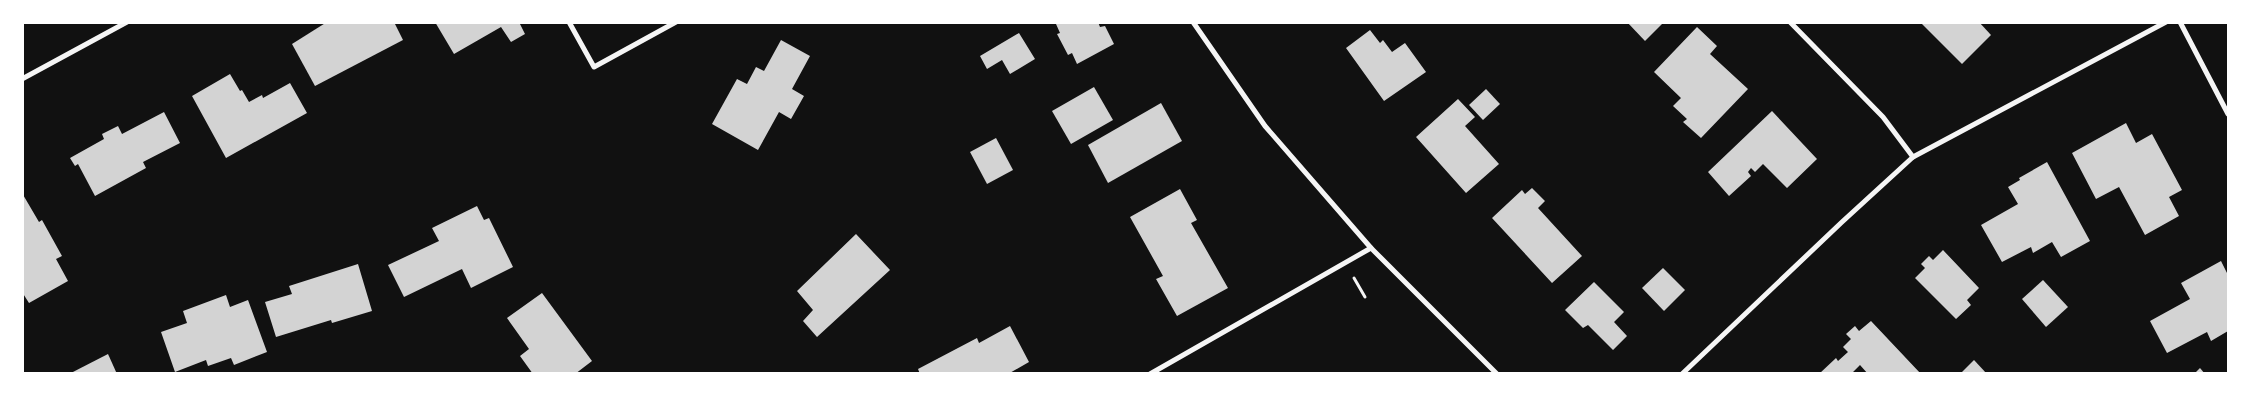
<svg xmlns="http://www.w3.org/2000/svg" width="2251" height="396" font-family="Poppins,sans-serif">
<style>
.building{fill:#d3d3d3}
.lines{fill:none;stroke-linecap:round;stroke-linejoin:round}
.path{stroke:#f5f5f5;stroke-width:3}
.minor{stroke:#f5f5f5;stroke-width:5}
</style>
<rect width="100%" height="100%" fill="#111"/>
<!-- building -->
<g class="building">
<path d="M327,22H394L403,40L315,86L292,44Z"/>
<path d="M435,22H519L525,34L511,42L501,27L454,54Z"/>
<path d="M1059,22H1098L1100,27L1105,26L1114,44L1077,64L1072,53L1068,55L1057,34L1060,33L1056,24Z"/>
<path d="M1627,22H1664L1645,41Z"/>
<path d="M1920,22H1979L1991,35L1962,64Z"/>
<path d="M1697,27L1717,46L1710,54L1748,89L1701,138L1683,122L1687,119L1673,106L1681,98L1654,72Z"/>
<path d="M1370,30L1380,43L1383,40L1392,52L1405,43L1426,72L1384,101L1346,48Z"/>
<path d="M1019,33L1035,59L1010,74L1002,60L987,69L980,56Z"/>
<path d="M781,40L810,56L792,89L804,96L791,119L779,112L758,150L712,124L737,79L747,84L756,67L764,71Z"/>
<path d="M230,74L240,91L242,90L249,102L262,95L263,98L290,83L307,113L226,158L192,96Z"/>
<path d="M1094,87L1113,120L1071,144L1052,111Z"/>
<path d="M1486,89L1500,104L1483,120L1469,105Z"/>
<path d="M1458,99L1475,117L1465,126L1499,164L1466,193L1416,137Z"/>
<path d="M1161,103L1182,141L1108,183L1088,145Z"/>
<path d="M1772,111L1817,159L1787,188L1763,164L1755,172L1751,168L1748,172L1751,176L1729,196L1708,172Z"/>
<path d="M164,112L180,143L143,162L146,168L95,196L78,164L75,166L70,158L104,139L102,134L118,126L122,134Z"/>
<path d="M2126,123L2136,143L2152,134L2182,190L2169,197L2179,216L2145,235L2119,187L2096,199L2072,153Z"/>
<path d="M996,138L1013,170L987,184L970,152Z"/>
<path d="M2047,162L2090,241L2061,257L2052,242L2033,253L2031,247L2002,262L1981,225L2018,204L2008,187L2020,180L2019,178Z"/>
<path d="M1532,188L1545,201L1538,208L1582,256L1552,283L1492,218L1522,190L1525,194Z"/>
<path d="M1180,189L1197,220L1191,223L1228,288L1177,316L1156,279L1163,276L1130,217Z"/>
<path d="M22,193L39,222L42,220L62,256L56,259L68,281L29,303L22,292Z"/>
<path d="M477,206L484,220L489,218L513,267L471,288L462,269L404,297L388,265L439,241L432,228Z"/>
<path d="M856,234L890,270L817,337L803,321L813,310L797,291Z"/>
<path d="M1943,250L1979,288L1967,300L1971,305L1956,319L1915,278L1925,268L1921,264L1929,256L1933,260Z"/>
<path d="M2221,261L2228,275V331L2211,341L2207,332L2167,353L2150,321L2190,299L2181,283Z"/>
<path d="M358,264L372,311L332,323L331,320L276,337L265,302L292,294L289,286Z"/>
<path d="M1663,268L1685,290L1664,311L1642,288Z"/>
<path d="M2043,280L2068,307L2046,327L2022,299Z"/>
<path d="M1594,282L1624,312L1614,322L1627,336L1613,350L1588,325L1583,328L1565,310Z"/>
<path d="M542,293L592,361L575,374H533L520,356L529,349L507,318Z"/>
<path d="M226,295L230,307L248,300L267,352L234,365L231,358L208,366L206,360L175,372L161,332L187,323L183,311Z"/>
<path d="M1871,321L1921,374H1868L1860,365L1851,374H1819L1836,358L1838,361L1848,352L1843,347L1851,339L1846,334L1855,326L1859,331Z"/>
<path d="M1010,326L1029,362L1008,374H920L918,369L977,338L979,343Z"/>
<path d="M108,354L117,374H69Z"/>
<path d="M1974,360L1987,374H1960Z"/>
<path d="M2200,368L2205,374H2194Z"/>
</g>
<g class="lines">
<!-- path -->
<path class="path" d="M1354,278L1365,297"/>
<!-- minor -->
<g class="minor">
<path d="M569,22L594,67L676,22"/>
<path d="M1193,22L1265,126L1371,248L1497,374"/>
<path d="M1790,22L1883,117L1913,157"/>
<path d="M2180,22L2228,114"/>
<path d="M22,79L127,22"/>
<path d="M1150,374L1371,248"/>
<path d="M1682,374L1842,222L1913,157L2166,22"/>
</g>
</g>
<!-- border -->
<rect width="2251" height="396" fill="none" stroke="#ffffff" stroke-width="48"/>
</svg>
